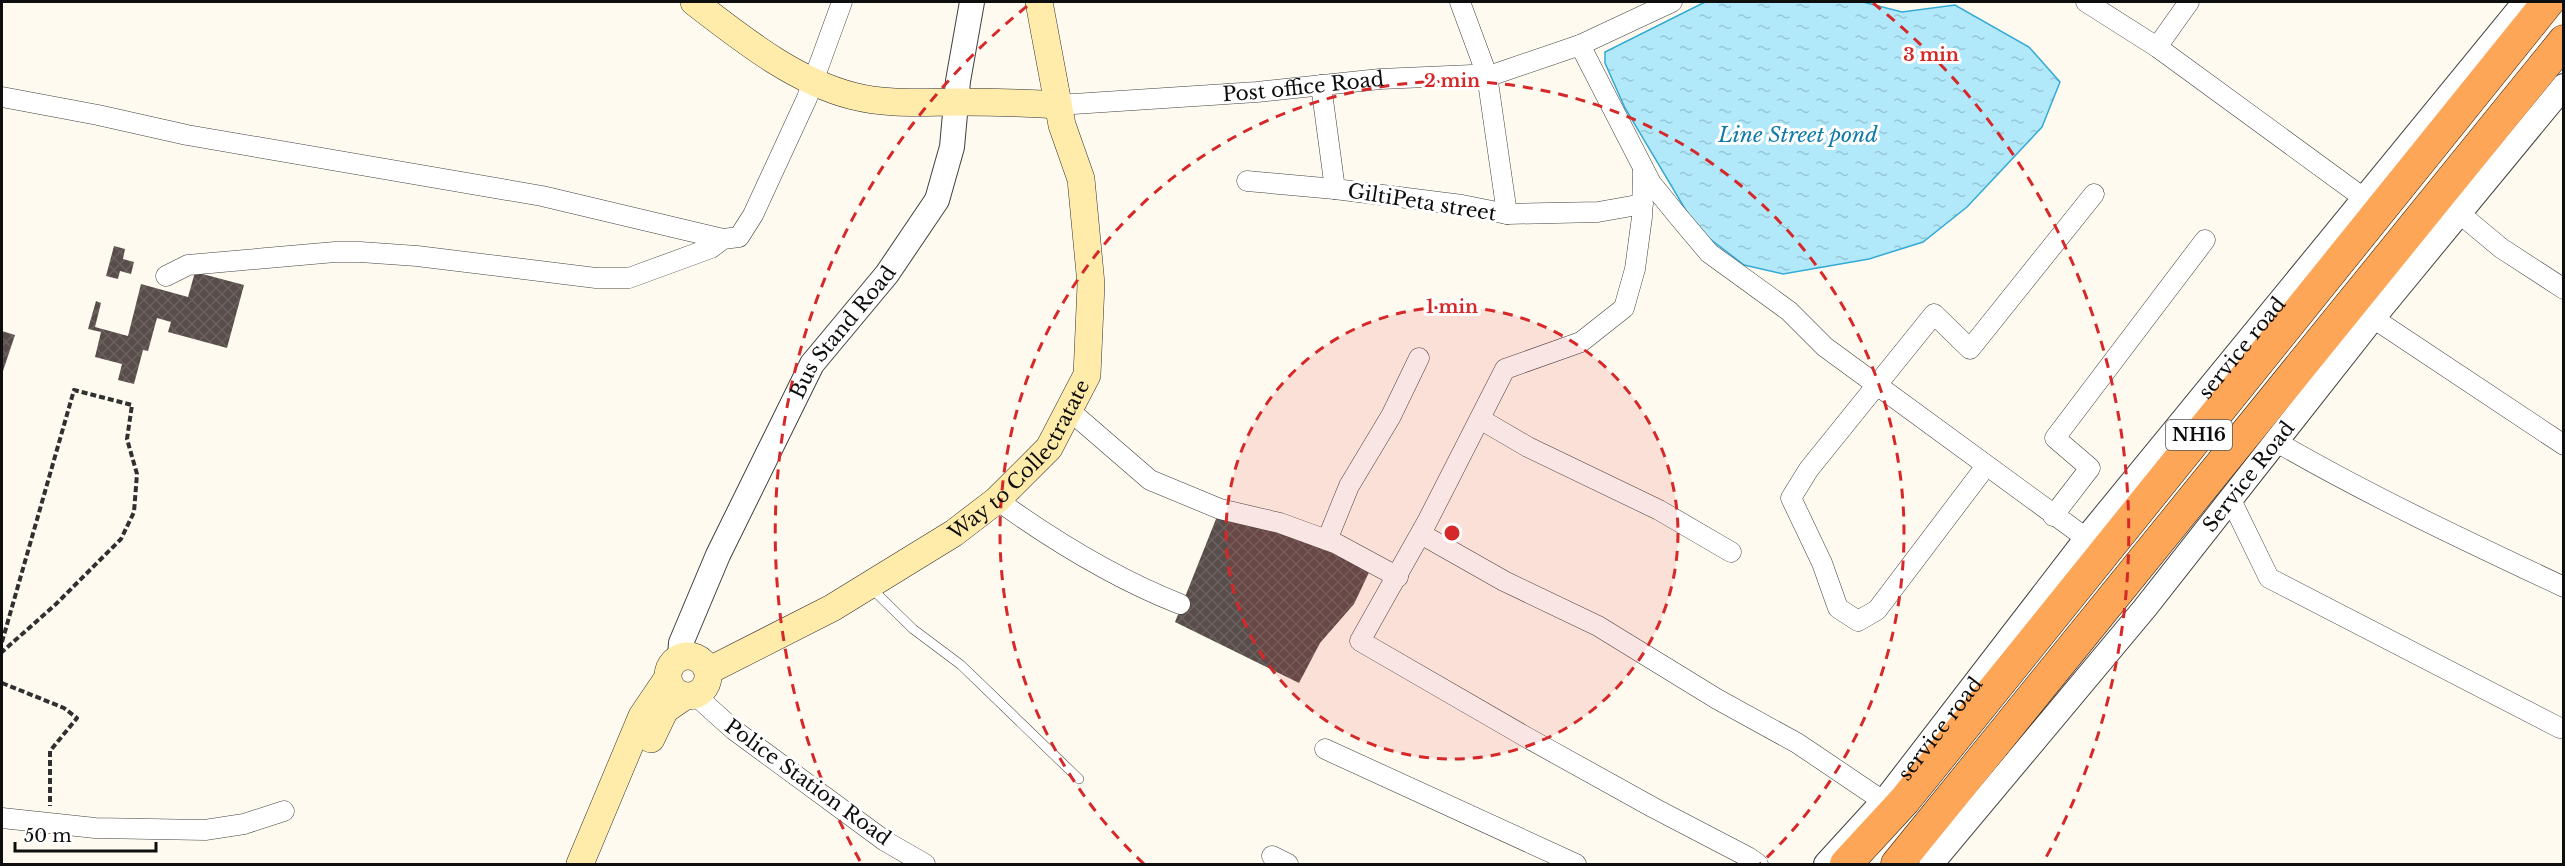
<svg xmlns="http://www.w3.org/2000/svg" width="2565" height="866" font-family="'Libre Baskerville',serif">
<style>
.water{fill:url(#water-ripples);stroke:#33aad6;stroke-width:1.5}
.building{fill:url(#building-cross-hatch)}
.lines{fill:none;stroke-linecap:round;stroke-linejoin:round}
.service-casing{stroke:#414141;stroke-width:10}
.minor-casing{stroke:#414141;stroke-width:21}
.tertiary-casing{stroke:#414141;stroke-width:26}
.secondary-casing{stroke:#303030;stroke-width:28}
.trunk-casing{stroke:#1f1f1f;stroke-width:33}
.path{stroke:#303030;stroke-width:4;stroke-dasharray:6 3;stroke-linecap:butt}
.service{stroke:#fff;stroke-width:9}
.minor{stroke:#fff;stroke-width:20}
.tertiary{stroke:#fff;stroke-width:24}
.secondary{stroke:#ffebaa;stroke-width:27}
.trunk{stroke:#fea657;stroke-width:32}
.ring{fill:none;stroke:#d62828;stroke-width:3;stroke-dasharray:10 8}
.labels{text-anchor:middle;stroke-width:6;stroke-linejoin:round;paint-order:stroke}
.shield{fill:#fff;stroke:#565656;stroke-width:1.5}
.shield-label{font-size:18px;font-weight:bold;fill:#0e0e0e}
.street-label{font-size:20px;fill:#0e0e0e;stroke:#fff}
.water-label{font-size:21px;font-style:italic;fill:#0f79a9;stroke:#fff}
.centre{fill:#d62828;stroke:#fff;stroke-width:3}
.ring-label{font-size:18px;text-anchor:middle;font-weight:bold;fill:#d62828;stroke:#fff;stroke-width:6;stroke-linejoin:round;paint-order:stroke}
</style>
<defs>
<pattern id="water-ripples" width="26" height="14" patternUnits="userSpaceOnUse" patternTransform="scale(1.5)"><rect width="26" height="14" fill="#b1e8fa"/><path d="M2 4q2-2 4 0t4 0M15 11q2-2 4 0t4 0" fill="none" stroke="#97c6d5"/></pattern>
<pattern id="building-cross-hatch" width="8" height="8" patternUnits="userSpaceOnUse" patternTransform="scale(1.5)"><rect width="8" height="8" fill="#584d4a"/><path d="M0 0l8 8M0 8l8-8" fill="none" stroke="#6b6260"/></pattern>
</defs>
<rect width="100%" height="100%" fill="#fffaef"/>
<!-- water -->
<path class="water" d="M1705,2H1863L1902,12L1955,5L2029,47L2060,82L2042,127L1967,207L1923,242L1869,259L1783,274L1744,265L1697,229L1625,108L1605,63V52Z"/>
<!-- building -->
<g class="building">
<path d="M114,246L125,249L123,259L134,262L131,274L120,271L118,279L106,276Z"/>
<path d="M195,272L244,285L227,348L168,332L171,322L157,318L148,351L143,350L134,384L118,380L122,364L95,357L101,332L88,329L96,301L101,303L95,327L128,336L141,284L188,297Z"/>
<path d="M2,331L15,335L2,374Z"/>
<path d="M1220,509L1373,564L1354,604L1320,643L1299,683L1175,622Z"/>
</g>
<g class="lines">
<!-- service casing -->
<g class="service-casing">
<path id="service" d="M870,587L913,629L961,665L1079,779"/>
</g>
<!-- minor casing -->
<g class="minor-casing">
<g id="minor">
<path d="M1460,2L1487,75L1507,214"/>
<path d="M2086,2L2157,47L2365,199"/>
<path d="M1580,45L1651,183L1677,215L1709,253L1789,311L1825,347L2086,538"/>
<path d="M2157,47L2189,2"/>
<path d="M1321,85L1335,189L1462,205L1507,214L1598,212L1643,204"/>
<path d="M2,97L98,115L187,135L542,196L723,239"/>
<path id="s1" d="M1058,105L1257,92L1380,79L1495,74L1580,45L1672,2"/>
<path d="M1643,168L1642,217L1635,269L1624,308L1581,342L1505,369L1427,522L1360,641L1526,737L1654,808L1748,857L1758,864"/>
<path d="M1247,181L1335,189"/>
<path d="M2459,213L2501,248L2564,289"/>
<path d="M166,276L188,265L335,252H360L417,256L596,278H629L711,248L723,239L739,237L753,215L807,98L842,2"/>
<path d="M2373,318L2564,445"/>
<path d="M1069,410L1150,480L1220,509L1280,523L1335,543L1398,577"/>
<path d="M1480,419L1528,447L1659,510L1731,552"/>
<path d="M2275,441C2368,495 2466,541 2564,587"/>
<path d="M1986,466L1877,610L1858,621L1838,608L1822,563L1791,498L1809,469L1934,314L1970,349L2094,194"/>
<path d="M2230,498L2269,578L2560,728"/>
<path d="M997,500C1054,541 1114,578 1180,604"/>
<path d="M2053,516L2090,468L2055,438L2205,240"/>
<path d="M1421,534L1504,581L1598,626L1717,699L1797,743L1883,801"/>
<path d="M1327,540L1349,486L1391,416L1419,358"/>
<path d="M695,695L734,730L885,841L925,864"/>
<path d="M1325,749L1576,864"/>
<path d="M2,818L95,828L205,830L244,824L284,811"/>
<path d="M1272,856L1288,864"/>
</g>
</g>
<!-- tertiary casing -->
<g class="tertiary-casing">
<g id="tertiary">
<path id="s2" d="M680,657L681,643L718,555L812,364L887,274L937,200L952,147L958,81L972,2"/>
<path id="s3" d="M1826,864L1889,795L2093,530L2525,2"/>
<path id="s4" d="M1931,864L2145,608L2373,318L2564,86"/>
</g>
</g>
<!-- secondary casing -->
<g class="secondary-casing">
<g id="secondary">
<path d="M694,2C741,38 794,81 853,96C888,105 923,102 958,102C991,102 1024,103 1058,105"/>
<circle cx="688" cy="676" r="20"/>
<path id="s5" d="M708,671L832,608L954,533L997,500L1049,448L1087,375L1091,284L1081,179L1062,125L1039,2"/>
<path d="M651,739L665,710L685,696"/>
<path d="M580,864L642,716L667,679"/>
</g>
</g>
<!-- trunk casing -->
<g class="trunk-casing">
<g id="trunk">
<path d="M1846,864L1905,800L2548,2"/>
<path d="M1897,864L2564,41"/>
</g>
</g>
<!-- path -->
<g class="path">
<path d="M2,642L74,390L132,405L127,439L137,474L134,512L121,539L56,604L2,652"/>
<path d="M2,683L64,708L77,718L50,751V806"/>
</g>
<!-- service -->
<use href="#service" class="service"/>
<!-- minor -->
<use href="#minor" class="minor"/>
<!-- tertiary -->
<use href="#tertiary" class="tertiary"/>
<!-- secondary -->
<use href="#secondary" class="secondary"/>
<!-- trunk -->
<use href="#trunk" class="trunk"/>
</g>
<!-- distance rings -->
<circle cx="1452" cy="533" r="226" fill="#d62828" fill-opacity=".12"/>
<g class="ring">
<circle cx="1452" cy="533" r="226"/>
<path d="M1144 864A452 452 0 1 1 1760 864"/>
<path d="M860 861A677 677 0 0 1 1031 3M1873 3A677 677 0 0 1 2044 861"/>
</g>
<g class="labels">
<!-- shield labels -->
<rect class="shield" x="2166" y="420" width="66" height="30" rx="4.5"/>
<g class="shield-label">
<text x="2199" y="441">NH16</text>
</g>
<!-- street labels -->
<g class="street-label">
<text dy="7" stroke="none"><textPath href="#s1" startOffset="246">Post office Road</textPath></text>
<text transform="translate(1422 202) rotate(9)" y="7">GiltiPeta street</text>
<text dy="7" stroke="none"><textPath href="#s2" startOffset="366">Bus Stand Road</textPath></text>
<text dy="7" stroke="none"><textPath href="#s3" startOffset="663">service road</textPath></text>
<text dy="7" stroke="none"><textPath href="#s5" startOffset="382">Way to Collectratate</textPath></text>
<text dy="7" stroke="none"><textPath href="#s4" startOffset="501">Service Road</textPath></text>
<text dy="7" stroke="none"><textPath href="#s3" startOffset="177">service road</textPath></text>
<text transform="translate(808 782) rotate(36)" y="7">Police Station Road</text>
</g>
<!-- water labels -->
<g class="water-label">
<text x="1798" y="142">Line Street pond</text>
</g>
</g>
<circle cx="1452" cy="533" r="9" class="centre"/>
<g class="ring-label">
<text x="1931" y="61">3 min</text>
<text x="1452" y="87">2 min</text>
<text x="1452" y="313">1 min</text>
</g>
<!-- border -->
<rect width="2565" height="866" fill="none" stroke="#0e0e0e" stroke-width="6"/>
<!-- scale -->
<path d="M15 842v9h141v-9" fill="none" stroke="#0e0e0e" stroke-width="3"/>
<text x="24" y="842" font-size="18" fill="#0e0e0e" stroke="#ffffff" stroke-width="4.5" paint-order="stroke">50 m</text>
</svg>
